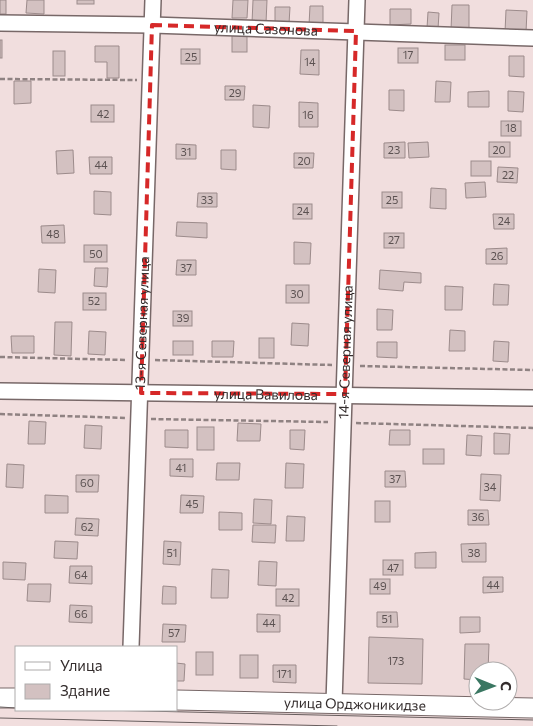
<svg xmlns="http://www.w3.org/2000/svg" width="533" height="726" font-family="Commissioner,sans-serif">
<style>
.building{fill:#d3c1c1;stroke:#9c8b8b}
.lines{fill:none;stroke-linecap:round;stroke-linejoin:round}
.minor-casing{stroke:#786868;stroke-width:18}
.major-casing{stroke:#786868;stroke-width:21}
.path{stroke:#8f8282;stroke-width:2.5;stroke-dasharray:5 2.5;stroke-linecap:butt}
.minor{stroke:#fff;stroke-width:15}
.major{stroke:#fff;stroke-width:19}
.tram{stroke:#675d5d;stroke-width:1}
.marked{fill:none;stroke:#d62828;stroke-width:4;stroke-dasharray:10 6;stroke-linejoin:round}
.labels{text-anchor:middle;stroke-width:4;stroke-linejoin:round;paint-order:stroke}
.number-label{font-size:11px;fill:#5c5252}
.street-label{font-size:14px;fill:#342d2d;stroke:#fff}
</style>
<rect width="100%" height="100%" fill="#f1dede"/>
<!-- building -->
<g class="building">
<rect x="0" y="0" width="6" height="14"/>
<path d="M27,0H44V14L26,13Z"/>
<rect x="77" y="0" width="17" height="4"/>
<path d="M233,0H248L247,18H232Z"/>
<path d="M253,0H267L266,23H252Z"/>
<path d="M452,5H469V30H451Z"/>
<path d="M310,6H323V26L309,25Z"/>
<path d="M275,7H290L289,24H275Z"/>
<path d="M390,9H411V24L390,25Z"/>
<path d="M506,10L527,11L526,32H505Z"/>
<path d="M428,12L439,13L438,29L427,28Z"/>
<rect x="232" y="33" width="15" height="19"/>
<rect x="0" y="40" width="2" height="18"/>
<rect x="445" y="45" width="20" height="15"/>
<path d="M95,46H119V78H107V62H95Z"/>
<rect x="398" y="48" width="20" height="15"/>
<rect x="181" y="49" width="19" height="15"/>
<path d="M301,50H319V75L300,74Z"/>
<rect x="53" y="51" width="12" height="25"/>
<path d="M509,56H524V77L509,76Z"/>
<path d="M14,81H31V103L14,104Z"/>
<path d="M436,81L451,82L450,102H435Z"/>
<path d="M225,86H245L244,100H225Z"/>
<path d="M389,90H404V111L389,110Z"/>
<path d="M489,91V107H468V92Z"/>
<path d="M508,91L524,92L523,112L508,111Z"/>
<path d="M299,102L318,103V127H299Z"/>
<rect x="91" y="105" width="23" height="17"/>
<path d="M253,105L270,106L269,128L253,127Z"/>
<rect x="501" y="121" width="20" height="15"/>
<path d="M405,142V158H384V143Z"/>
<path d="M428,142L429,157L409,158L408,143Z"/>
<rect x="489" y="142" width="21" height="15"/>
<path d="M176,144L196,145V159H176Z"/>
<path d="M73,150L74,173L57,174L56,151Z"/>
<path d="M221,150H236V170L221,169Z"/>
<path d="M294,153H314L313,168H294Z"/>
<path d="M89,157H112V174H90Z"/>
<rect x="471" y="161" width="20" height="15"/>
<path d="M498,167L518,168L517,183L497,182Z"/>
<path d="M485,182L486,197L466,198L465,183Z"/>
<path d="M431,188L446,189V209L430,208Z"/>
<path d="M94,191L111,192V215L94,214Z"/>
<rect x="382" y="192" width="20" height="16"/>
<path d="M198,193H217V207H197Z"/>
<rect x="293" y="204" width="19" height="15"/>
<path d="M493,214H514V229H494Z"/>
<path d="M177,222L207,223V238L176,236Z"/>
<path d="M64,225L65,243H42L41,226Z"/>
<rect x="384" y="233" width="20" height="15"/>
<path d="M294,242L311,243L310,264H294Z"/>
<rect x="84" y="245" width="23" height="17"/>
<path d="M507,248V264H486V249Z"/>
<path d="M177,260H196V275H176Z"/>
<path d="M95,268H108L107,287L94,286Z"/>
<path d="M39,269L56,270L55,293L38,292Z"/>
<path d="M380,270L421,273V283L404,282L403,291L379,289Z"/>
<path d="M494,284L509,285L508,305H493Z"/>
<rect x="286" y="285" width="23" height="18"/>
<path d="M445,286L463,287L462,310H445Z"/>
<rect x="83" y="293" width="23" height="17"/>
<path d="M377,309L393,310L392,330H377Z"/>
<rect x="173" y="311" width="19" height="15"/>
<path d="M55,322H72L71,356L54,355Z"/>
<path d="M292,323L309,324L308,346L291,345Z"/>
<path d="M450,330L465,331V351H449Z"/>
<path d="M89,331L106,332L105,355L88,354Z"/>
<path d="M11,336H34V353H12Z"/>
<rect x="259" y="338" width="15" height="20"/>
<rect x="173" y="341" width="20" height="14"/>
<path d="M212,341H234L233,357H212Z"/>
<path d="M494,341L509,342L508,362L493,361Z"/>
<path d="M377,342H397V358L377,357Z"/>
<path d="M29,421L46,422L45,444H28Z"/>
<path d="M238,423L261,424L260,441H237Z"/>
<path d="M85,425L102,426L101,449L84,448Z"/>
<rect x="197" y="427" width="17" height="23"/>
<path d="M165,430H188V448L165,447Z"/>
<path d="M290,430H305L304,450L290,449Z"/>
<path d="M390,430H410V445H389Z"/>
<path d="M494,433L510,434L509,454H494Z"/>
<path d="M467,435L482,436L481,456L466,455Z"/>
<rect x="423" y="449" width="21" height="15"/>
<path d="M170,459H193V477L170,476Z"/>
<path d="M217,463H240L239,480H216Z"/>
<path d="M286,463L304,464L303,488H285Z"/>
<path d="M7,464L24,465L23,488L6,487Z"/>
<path d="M385,471H405L406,487H385Z"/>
<path d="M481,474L501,475L500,501L480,500Z"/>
<path d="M76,475H99L98,492H76Z"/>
<path d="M45,495L68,496V513H45Z"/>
<path d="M181,495L204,496L203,513H180Z"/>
<path d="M254,499L272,500L271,524L253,523Z"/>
<rect x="375" y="501" width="15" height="21"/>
<path d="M468,510H488L489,525H468Z"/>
<path d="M219,512L242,513V530H219Z"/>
<path d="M287,516L305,517L304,541H286Z"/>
<path d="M76,518L99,519L98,536L75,535Z"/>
<path d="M253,525H276L275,543L252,542Z"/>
<path d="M55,541L78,542L77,559L54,558Z"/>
<path d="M164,541L181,542L180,565L163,564Z"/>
<path d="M486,543V562H462L461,544Z"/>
<path d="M436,552V568H415V553Z"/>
<rect x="383" y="560" width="20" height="15"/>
<path d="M259,561L277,562L276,586L258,585Z"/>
<path d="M3,562L26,563L25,580L3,579Z"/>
<path d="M70,566H92V584L69,583Z"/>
<path d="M212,569L229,570L228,598H211Z"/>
<path d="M483,577H503V592L483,593Z"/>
<rect x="370" y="579" width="20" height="15"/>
<path d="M28,584H51L50,602L27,601Z"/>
<path d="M163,586L176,587V604H162Z"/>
<rect x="276" y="589" width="23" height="17"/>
<path d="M70,605L92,606V623L69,622Z"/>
<path d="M377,612H397L398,627H377Z"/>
<path d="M257,614L280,615V632H257Z"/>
<path d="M460,617H480V632L460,633Z"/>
<path d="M163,624L186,625L185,642H162Z"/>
<path d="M369,637L423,639L422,684L368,683Z"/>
<path d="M465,644H489L488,671H478V680L464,679Z"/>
<rect x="196" y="652" width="17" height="23"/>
<rect x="240" y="655" width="18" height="23"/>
<path d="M176,663L185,664L184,681H176Z"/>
<path d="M273,665H296V683L273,682Z"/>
</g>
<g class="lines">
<!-- minor casing -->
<g class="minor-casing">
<g id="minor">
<path id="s1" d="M0,23L152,25L533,38"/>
<path id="s2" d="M0,391L533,398"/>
<path id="s3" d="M131,647L153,0"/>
<path id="s4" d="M334,703L357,0"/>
</g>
</g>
<!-- major casing -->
<g class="major-casing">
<g id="major">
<path d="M0,698H16"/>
<path id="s5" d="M176,700L533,708"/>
</g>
</g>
<!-- path -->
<g class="path">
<path d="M0,79L137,80"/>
<path d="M0,357L127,360"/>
<path d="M155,360L332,365"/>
<path d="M360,366L533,370"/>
<path d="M0,414L126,418"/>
<path d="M151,419L328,422"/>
<path d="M356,423L533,428"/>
</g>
<!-- minor -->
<use href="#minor" class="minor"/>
<!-- major -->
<use href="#major" class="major"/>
<!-- tram -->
<g class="tram">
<path d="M0,707L16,708"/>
<path d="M101,710L533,720"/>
<path d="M0,718L337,726"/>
</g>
</g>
<!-- marked area -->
<path class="marked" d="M152,25L356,31L345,394L141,393Z"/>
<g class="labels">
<!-- number labels -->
<g class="number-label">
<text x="408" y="59">17</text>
<text x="191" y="61">25</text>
<text x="310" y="66">14</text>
<text x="235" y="97">29</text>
<text x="103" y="118">42</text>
<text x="308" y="119">16</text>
<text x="511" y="132">18</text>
<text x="394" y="154">23</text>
<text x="499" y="154">20</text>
<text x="186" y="156">31</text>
<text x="304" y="165">20</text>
<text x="101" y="169">44</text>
<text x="508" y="179">22</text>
<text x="207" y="204">33</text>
<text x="392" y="204">25</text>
<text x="303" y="215">24</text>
<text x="504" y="225">24</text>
<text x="53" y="238">48</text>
<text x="394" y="244">27</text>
<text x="96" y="258">50</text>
<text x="497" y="260">26</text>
<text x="186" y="272">37</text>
<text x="297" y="298">30</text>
<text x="94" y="305">52</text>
<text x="183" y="322">39</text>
<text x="181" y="472">41</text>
<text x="395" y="483">37</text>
<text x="87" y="487">60</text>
<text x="490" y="491">34</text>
<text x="192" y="508">45</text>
<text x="478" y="521">36</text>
<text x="87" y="531">62</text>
<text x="172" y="557">51</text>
<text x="474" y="557">38</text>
<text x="393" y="572">47</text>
<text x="81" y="579">64</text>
<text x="493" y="589">44</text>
<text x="380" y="590">49</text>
<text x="288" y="602">42</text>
<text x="81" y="618">66</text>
<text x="387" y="623">51</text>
<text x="269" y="627">44</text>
<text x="174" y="637">57</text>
<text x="396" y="665">173</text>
<text x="284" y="678">171</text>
</g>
<!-- street labels -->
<g class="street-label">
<text dy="5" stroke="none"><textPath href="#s1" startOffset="266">улица Сазонова</textPath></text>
<text dy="5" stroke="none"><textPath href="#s3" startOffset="324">13-я Северная улица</textPath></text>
<text dy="5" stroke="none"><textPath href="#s4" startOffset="351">14-я Северная улица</textPath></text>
<text dy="5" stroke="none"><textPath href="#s2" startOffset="266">улица Вавилова</textPath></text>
<text dy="5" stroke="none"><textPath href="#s5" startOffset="179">улица Орджоникидзе</textPath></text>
</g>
</g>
<!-- legend -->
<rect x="15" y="646" width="162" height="65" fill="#ffffff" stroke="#aeabab"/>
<rect x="25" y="662" width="25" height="8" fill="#ffffff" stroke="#aeabab"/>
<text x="60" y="671" font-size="15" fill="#342d2d">Улица</text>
<rect x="25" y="684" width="25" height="15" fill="#d3c1c1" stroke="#aeabab"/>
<text x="60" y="696" font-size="15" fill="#342d2d">Здание</text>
<!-- north arrow -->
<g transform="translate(493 686) rotate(91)"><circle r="24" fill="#ffffff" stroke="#aeabab"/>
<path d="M0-4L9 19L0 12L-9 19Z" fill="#3a7762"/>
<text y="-8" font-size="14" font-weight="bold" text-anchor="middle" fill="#342d2d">С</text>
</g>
</svg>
